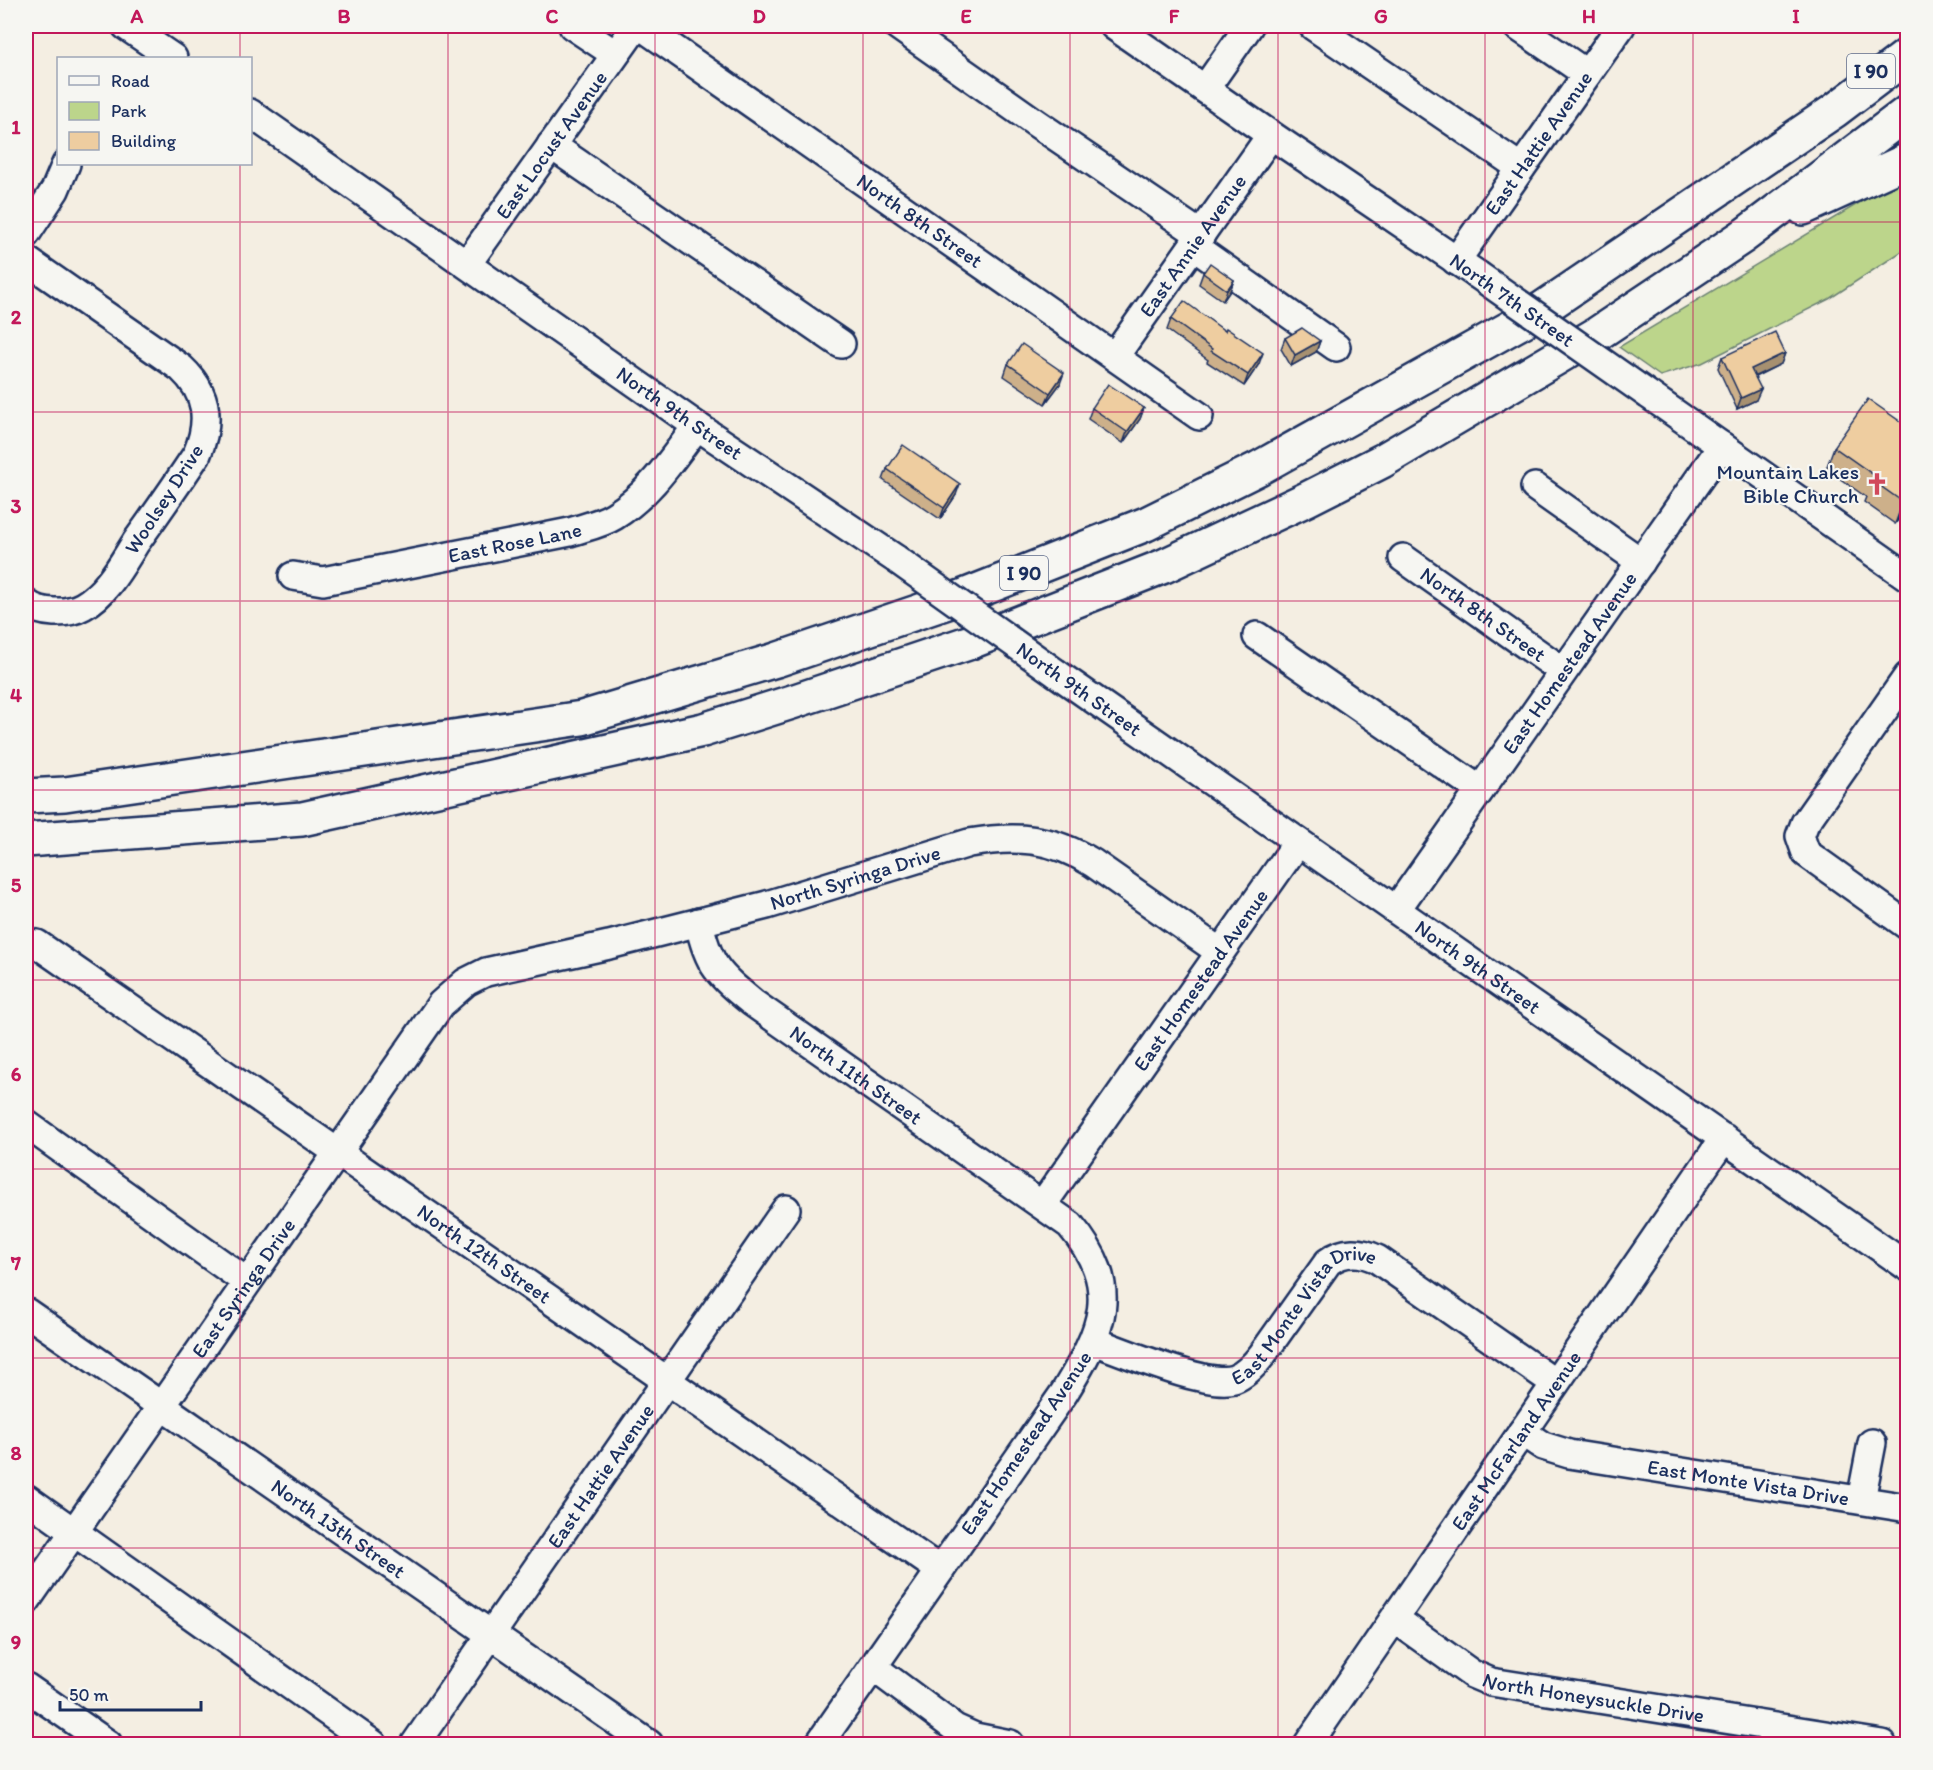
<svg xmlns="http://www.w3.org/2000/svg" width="1933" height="1770" font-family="Itim,sans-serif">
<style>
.green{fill:#bcd58b;stroke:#6c8274;stroke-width:1.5}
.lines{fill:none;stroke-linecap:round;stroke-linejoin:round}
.minor-casing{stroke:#1b2f5e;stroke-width:32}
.highway-casing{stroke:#1b2f5e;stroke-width:38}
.minor{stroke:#f6f6f2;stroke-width:27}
.highway{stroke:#f6f6f2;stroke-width:33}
.minor-bridge-casing{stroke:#1b2f5e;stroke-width:32;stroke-linecap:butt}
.minor-bridge{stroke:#f6f6f2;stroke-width:27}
.wall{fill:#cdb08a;stroke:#1b2f5e;stroke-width:1.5}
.shaded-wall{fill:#a79070;stroke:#1b2f5e;stroke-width:1.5}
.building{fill:#eecda0;stroke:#1b2f5e;stroke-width:1.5}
.grid{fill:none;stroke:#c2185b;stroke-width:1.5;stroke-opacity:0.55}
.labels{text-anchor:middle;stroke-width:4.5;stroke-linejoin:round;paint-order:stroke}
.shield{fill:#f6f6f2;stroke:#5d6b8a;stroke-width:1.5}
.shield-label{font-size:20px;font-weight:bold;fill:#1b2f5e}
.street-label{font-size:21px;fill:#1b2f5e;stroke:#f6f6f2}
.poi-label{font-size:21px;fill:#1b2f5e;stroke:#f6f6f2;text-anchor:end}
.neatline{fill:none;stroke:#c2185b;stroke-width:2}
.grid-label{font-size:20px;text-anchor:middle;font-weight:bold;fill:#c2185b}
</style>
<rect width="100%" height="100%" fill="#f4eee2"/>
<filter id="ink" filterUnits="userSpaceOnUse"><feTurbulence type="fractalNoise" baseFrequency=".0167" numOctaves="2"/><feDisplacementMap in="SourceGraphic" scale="12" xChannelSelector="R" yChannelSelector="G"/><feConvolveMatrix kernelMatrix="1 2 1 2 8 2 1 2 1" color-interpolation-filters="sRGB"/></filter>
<g filter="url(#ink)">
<!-- green -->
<path class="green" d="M1907,176V248L1829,299L1702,363L1660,376L1619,347L1874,194Z"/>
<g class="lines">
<!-- minor casing -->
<g class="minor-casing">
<g id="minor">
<path d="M126,26L173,58"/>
<path d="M573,26L615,54"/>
<path id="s1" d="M641,26L1199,416"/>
<path d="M898,26L1036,123L1201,235"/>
<path d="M1114,26L1271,135L1478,275"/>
<path d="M1313,26L1521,168"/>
<path d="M1517,26L1587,74"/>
<path d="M1205,89L1249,26"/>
<path id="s2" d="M250,113L697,426L896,559"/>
<path d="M551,145L841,344"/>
<path d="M26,234L55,190L66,164"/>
<path d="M1193,246L1336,347"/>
<path d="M26,260L181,368C208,393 211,421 197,454C177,484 157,513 136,542C122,564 107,593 83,606C67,615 40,614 26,603"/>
<path id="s3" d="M1456,261L1621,26"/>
<path id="s4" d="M467,264L636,26"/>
<path id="s5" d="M1115,356L1271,135"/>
<path d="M1649,395L1908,577"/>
<path d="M1535,487L1641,562"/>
<path id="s6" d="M1403,558L1563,671"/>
<path id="s7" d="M293,576L323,581L570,532C585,527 601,524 614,516C650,494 672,459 697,426"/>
<path d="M1257,636L1480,790"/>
<path id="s8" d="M1056,673L1908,1267"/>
<path d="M1908,676L1805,823L1800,836L1806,853L1908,926"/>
<path id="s9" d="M1396,910L1722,446"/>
<path id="s10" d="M699,922C708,966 719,975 753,1003L1070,1225C1123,1288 1103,1329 1064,1393L819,1744"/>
<path id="s11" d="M26,943L37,944L940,1570"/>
<path d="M26,1124L247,1282"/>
<path id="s12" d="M1043,1204L1298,842"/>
<path id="s13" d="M26,1312L649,1744"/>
<path id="s14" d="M1093,1341C1122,1351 1208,1388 1234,1379C1245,1375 1255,1364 1262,1355L1328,1262C1343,1250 1361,1251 1377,1259L1555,1383"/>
<path id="s15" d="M1522,1432L1543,1446L1569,1454L1908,1508"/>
<path d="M26,1498L373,1744"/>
<path d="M1861,1500L1872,1443"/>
<path id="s16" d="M26,1601L441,1004L466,982L486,972L609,945L767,905L969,843C1016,835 1051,837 1093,863L1220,952"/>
<path id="s17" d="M1395,1619L1472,1674L1491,1682L1882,1744"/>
<path d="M873,1667L955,1728L975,1737L1010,1744"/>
<path d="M26,1687L108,1744"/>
<path id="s18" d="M415,1744L786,1209"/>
<path id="s19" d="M1308,1744L1724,1138"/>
</g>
</g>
<!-- highway casing -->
<g class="highway-casing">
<g id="highway">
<path d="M1803,208L1908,160"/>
<path d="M26,796L65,794L582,718L776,660L959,598L1146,524L1259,468L1530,317L1834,111L1908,55"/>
<path d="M26,840L302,819L703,730L792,702L968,643L1164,566L1307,499L1382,461L1597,334L1742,237L1908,112"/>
</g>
</g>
<!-- minor -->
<use href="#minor" class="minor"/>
<!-- highway -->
<use href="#highway" class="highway"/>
<!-- minor-bridge casing -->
<g class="minor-bridge-casing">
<g id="minor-bridge">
<path d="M1478,275L1649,395"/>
<path d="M896,559L1056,673"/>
</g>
</g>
<!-- minor-bridge -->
<use href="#minor-bridge" class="minor-bridge"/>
</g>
<!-- wall -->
<g class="wall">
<path d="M1203,273L1234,280L1230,291L1223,301L1199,284Z"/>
<path d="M1171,319L1259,364L1244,386L1207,362L1208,360L1167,330Z"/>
<path d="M1285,338L1320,341L1316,352L1291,366L1281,349Z"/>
<path d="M1785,353L1781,364L1755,377L1756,400L1737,409L1718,368L1722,357Z"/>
<path d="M1008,364L1060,384L1045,404L1004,376Z"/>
<path d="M1092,408H1144L1140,419L1123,443L1088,419Z"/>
<path d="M1908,427V527L1898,520L1895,524L1864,502L1866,497L1826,469L1834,447Z"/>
<path d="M887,469L956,495L940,519L883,480Z"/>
</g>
<!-- shaded-wall -->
<g class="shaded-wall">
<path d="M1234,280L1230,291L1223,301L1227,290Z"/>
<path d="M1320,341L1316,352L1291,366L1295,355Z"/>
<path d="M1263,353L1259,364L1244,386L1248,375Z"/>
<path d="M1785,353L1781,364L1747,380L1751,369Z"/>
<path d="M1064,373L1060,384L1045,404L1050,393Z"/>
<path d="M1761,389L1756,400L1737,409L1741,398Z"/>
<path d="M1144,408L1140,419L1123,443L1127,432Z"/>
<path d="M960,484L956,495L940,519L944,508Z"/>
<path d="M1906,498L1898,520L1895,524L1903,502Z"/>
</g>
<!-- building -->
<g class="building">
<path d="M1210,263L1234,280L1227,290L1203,273Z"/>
<path d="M1184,301L1225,331L1226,328L1263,353L1248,375L1211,351L1212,349L1171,319Z"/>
<path d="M1302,328L1320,341L1295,355L1285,338Z"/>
<path d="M1775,332L1785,353L1751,369L1761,389L1741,398L1722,357Z"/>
<path d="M1022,344L1064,373L1050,393L1008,364Z"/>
<path d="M1108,384L1144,408L1127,432L1092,408Z"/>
<path d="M1868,399L1908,427V499L1906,498L1903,502L1872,480L1875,476L1834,447Z"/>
<path d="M903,445L960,484L944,508L887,469Z"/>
</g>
</g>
<!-- grid -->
<path class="grid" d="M240,26V58M448,26V1744M655,26V1744M863,26V1744M1070,26V1744M1278,26V1744M1485,26V1744M1693,26V1744M240,164V1744M26,222H1908M26,412H1908M26,601H1908M26,790H1908M26,980H1908M26,1169H1908M26,1358H1908M26,1548H1908"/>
<!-- icons -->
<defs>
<g id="church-bare" transform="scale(1.8)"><path d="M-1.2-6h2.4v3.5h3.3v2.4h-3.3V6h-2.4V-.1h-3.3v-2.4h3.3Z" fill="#d1495b" stroke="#f6f6f2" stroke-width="2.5" paint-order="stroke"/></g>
</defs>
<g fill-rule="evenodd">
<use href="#church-bare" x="1877" y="484"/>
</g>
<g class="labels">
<!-- shield labels -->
<g class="shield">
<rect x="1847" y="54" width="48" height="34" rx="4.5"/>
<rect x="1000" y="556" width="48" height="34" rx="4.5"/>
</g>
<g class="shield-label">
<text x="1871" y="78">I 90</text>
<text x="1024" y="580">I 90</text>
</g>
<!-- street labels -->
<g class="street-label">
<text dy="7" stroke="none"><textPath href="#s3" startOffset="144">East Hattie Avenue</textPath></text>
<text dy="7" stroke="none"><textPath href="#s4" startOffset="146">East Locust Avenue</textPath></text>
<text dy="7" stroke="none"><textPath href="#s1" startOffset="340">North 8th Street</textPath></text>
<text dy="7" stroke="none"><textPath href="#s5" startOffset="135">East Annie Avenue</textPath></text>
<text transform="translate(1512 300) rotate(35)" y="7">North 7th Street</text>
<text dy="7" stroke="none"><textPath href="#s2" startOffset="524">North 9th Street</textPath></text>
<text transform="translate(164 499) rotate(-57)" y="7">Woolsey Drive</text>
<text dy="7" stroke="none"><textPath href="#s7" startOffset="226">East Rose Lane</textPath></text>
<text dy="7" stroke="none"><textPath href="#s6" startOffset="98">North 8th Street</textPath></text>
<text dy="7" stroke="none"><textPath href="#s9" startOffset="302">East Homestead Avenue</textPath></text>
<text transform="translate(1079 689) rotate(35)" y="7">North 9th Street</text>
<text dy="7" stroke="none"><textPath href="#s16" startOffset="1164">North Syringa Drive</textPath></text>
<text dy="7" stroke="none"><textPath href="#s8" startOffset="514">North 9th Street</textPath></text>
<text dy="7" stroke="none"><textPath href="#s12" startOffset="274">East Homestead Avenue</textPath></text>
<text dy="7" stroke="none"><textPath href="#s10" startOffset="226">North 11th Street</textPath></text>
<text dy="7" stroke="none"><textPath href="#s11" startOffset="555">North 12th Street</textPath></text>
<text dy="7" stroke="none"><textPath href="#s16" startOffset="381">East Syringa Drive</textPath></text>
<text dy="7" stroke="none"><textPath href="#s14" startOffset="248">East Monte Vista Drive</textPath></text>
<text dy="7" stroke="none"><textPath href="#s19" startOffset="368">East McFarland Avenue</textPath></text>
<text transform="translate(1026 1443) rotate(-56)" y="7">East Homestead Avenue</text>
<text dy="7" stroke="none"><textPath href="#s18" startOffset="326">East Hattie Avenue</textPath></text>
<text dy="7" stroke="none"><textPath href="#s15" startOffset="234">East Monte Vista Drive</textPath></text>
<text dy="7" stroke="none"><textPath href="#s13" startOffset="380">North 13th Street</textPath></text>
<text dy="7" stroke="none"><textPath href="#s17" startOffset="219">North Honeysuckle Drive</textPath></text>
</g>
<!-- poi labels -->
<g class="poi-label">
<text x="1859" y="479">Mountain Lakes<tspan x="1859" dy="24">Bible Church</tspan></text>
</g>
</g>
<!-- margin -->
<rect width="1933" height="1770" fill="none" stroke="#f6f6f2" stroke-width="66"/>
<!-- legend -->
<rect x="57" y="57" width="195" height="108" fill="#f6f6f2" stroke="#9ea6b7" stroke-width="1.5"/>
<rect x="69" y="76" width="30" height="9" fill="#f6f6f2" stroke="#9ea6b7" stroke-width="1.5"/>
<text x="111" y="87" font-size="18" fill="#1b2f5e">Road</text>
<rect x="69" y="102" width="30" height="18" fill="#bcd58b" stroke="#9ea6b7" stroke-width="1.5"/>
<text x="111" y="117" font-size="18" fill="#1b2f5e">Park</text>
<rect x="69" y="132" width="30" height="18" fill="#eecda0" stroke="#9ea6b7" stroke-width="1.5"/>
<text x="111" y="147" font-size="18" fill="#1b2f5e">Building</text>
<!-- scale -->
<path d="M60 1701v9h141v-9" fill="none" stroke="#1b2f5e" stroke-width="3"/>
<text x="69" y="1701" font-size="18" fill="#1b2f5e" stroke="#f6f6f2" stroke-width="4.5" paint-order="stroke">50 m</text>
<rect x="33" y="33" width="1867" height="1704" class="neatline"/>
<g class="grid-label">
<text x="137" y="23">A</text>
<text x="344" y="23">B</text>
<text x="552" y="23">C</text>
<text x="759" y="23">D</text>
<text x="966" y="23">E</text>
<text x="1174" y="23">F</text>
<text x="1381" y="23">G</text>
<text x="1589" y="23">H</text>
<text x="1796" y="23">I</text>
<text x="16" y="134">1</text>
<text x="16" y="324">2</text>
<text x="16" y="513">3</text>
<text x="16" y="702">4</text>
<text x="16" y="892">5</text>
<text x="16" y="1081">6</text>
<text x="16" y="1270">7</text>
<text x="16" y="1460">8</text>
<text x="16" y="1649">9</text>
</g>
</svg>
